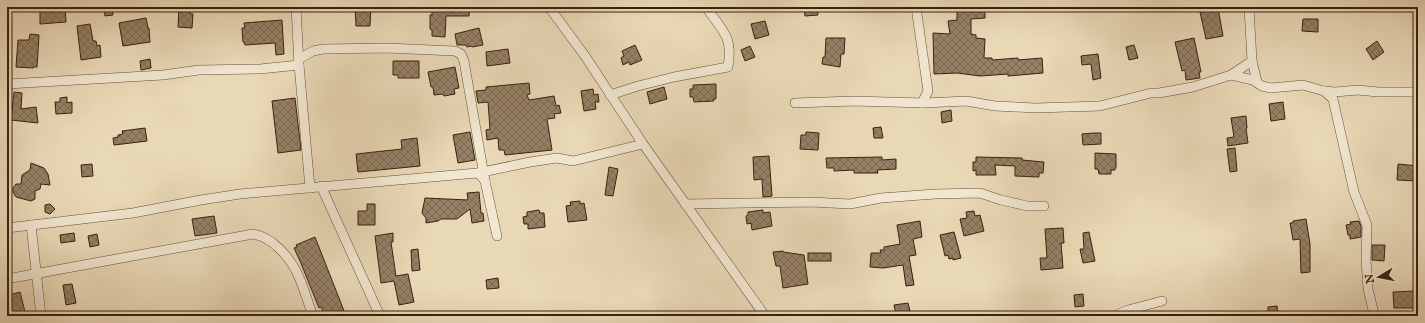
<svg xmlns="http://www.w3.org/2000/svg" width="1425" height="323" font-family="'IM FELL English',serif">
<style>
.building{fill:url(#building-cross-hatch);stroke:#3a200e}
.lines{fill:none;stroke-linecap:round;stroke-linejoin:round}
.minor-casing{stroke:#664e38;stroke-width:10}
.minor{stroke:#f1e6d0;stroke-width:9}
</style>
<defs>
<pattern id="building-cross-hatch" width="8" height="8" patternUnits="userSpaceOnUse"><rect width="8" height="8" fill="#958065"/><path d="M0 0l8 8M0 8l8-8" fill="none" stroke="#7b6852"/></pattern>
</defs>
<rect width="100%" height="100%" fill="#e9d8b6"/>
<filter id="stains"><feTurbulence type="fractalNoise" baseFrequency=".005" numOctaves="4"/><feColorMatrix values="0 0 0 0 .2 0 0 0 0 .09 0 0 0 0 .02 0 0 0 .5 -.17"/></filter>
<radialGradient id="worn" r=".72"><stop offset=".6" stop-color="#630" stop-opacity="0"/><stop offset="1" stop-color="#630" stop-opacity=".3"/></radialGradient>
<!-- building -->
<g class="building">
<path d="M40,7H65L66,22L40,24Z"/>
<path d="M104,7H112L113,15L105,16Z"/>
<path d="M179,7H190V14H193L192,28L178,27Z"/>
<path d="M355,7H371L370,26H356Z"/>
<path d="M439,7H470L469,16H446L445,37L432,36V30L430,29V15H432V9H439Z"/>
<path d="M804,7H817L818,15L805,16Z"/>
<path d="M957,7H985V18L971,19V34L976,35V38L985,39L984,58H992V60L1018,58V60L1042,58L1043,73L1008,76V74L980,76L957,73L934,74L933,33L950,34L948,21L957,20Z"/>
<path d="M1218,8L1223,36L1206,39L1200,12Z"/>
<path d="M146,18L148,28H149L150,42L123,46L119,23Z"/>
<path d="M1303,19H1318V32L1302,31Z"/>
<path d="M282,20L284,54L276,55L275,43L245,45L244,42H243L242,28H245L244,23Z"/>
<path d="M765,21L769,35L755,39L751,24Z"/>
<path d="M90,24L93,41H96L97,46L100,45L101,57L81,60L77,26Z"/>
<path d="M479,28L483,45L472,47L471,46L467,47L466,45H457L455,34Z"/>
<path d="M30,34L39,35L37,67H33V68L16,67L18,40H29Z"/>
<path d="M826,38H845L844,54H841L840,67L822,64L823,57H825Z"/>
<path d="M1194,38L1201,72H1199L1200,78L1186,80L1185,70L1182,71L1175,42Z"/>
<path d="M1377,41L1384,52L1373,60L1366,49Z"/>
<path d="M635,45L642,60L630,65L629,62L623,65L621,58L624,56L622,51Z"/>
<path d="M1134,45L1138,58L1129,60L1126,47Z"/>
<path d="M750,46L755,57L745,61L741,50Z"/>
<path d="M508,49L510,63L487,66L486,52Z"/>
<path d="M1098,54L1101,78L1093,80L1091,64L1082,65L1081,56Z"/>
<path d="M150,59L151,68L141,70L140,61Z"/>
<path d="M393,61H419V78H398V75H393Z"/>
<path d="M455,67L459,88L454,89L455,94L444,96L443,94L434,95L433,87H431L428,72Z"/>
<path d="M529,83L530,94L527,95L529,100L554,96L556,106L559,105L561,113L554,114L555,118L547,119L552,150L505,155L504,150H499L498,138L487,140L486,130L490,129L488,102L478,103L476,91L486,90V87Z"/>
<path d="M716,84V99H713L714,101L694,102L693,97H690V89H693V85Z"/>
<path d="M664,87L667,99L650,104L647,92Z"/>
<path d="M593,89L594,95L598,94L599,102H595L596,109L584,111L581,91Z"/>
<path d="M14,92L22,93L21,109L36,107L38,123L11,120Z"/>
<path d="M67,97V103L72,102V113L56,114L55,102H60V98Z"/>
<path d="M295,98L301,150L278,153L272,101Z"/>
<path d="M1283,102L1285,119L1271,121L1269,104Z"/>
<path d="M951,110L952,121L942,123L941,112Z"/>
<path d="M1246,116L1247,128H1246L1248,143L1228,146L1227,138L1234,137L1231,118Z"/>
<path d="M881,127L883,138H874L873,128Z"/>
<path d="M145,128L147,141L114,145L113,138L118,137V135L123,134L122,131Z"/>
<path d="M470,132L475,160L458,163L453,135Z"/>
<path d="M806,132L819,133L818,150L800,149L801,135H806Z"/>
<path d="M1094,133H1101V144L1083,145L1082,134Z"/>
<path d="M417,138L420,166L358,172L356,154L402,149L401,140Z"/>
<path d="M1235,148L1237,171L1230,172L1227,149Z"/>
<path d="M1095,153L1116,154V168H1115V170H1111V174H1099L1098,169H1095Z"/>
<path d="M769,156L772,196L763,197L762,179L754,180L753,157Z"/>
<path d="M882,157V160L896,159V169L877,170L878,173H854V170L834,171V168H827L826,158Z"/>
<path d="M976,157L1022,158V160L1044,162L1043,173H1039V177L1015,176V166L995,165L996,175H976V170L973,171V162H976Z"/>
<path d="M31,163L44,168L48,174L50,185L41,184L40,189L35,191V199L31,201L16,197L13,192V188L16,184H21L22,175L30,170Z"/>
<path d="M92,164L93,176L82,177L81,165Z"/>
<path d="M1398,164L1418,166V181L1397,180Z"/>
<path d="M609,167L618,169L613,196L605,195Z"/>
<path d="M479,192L481,213H483L484,221L472,223L470,209L457,219H441L438,221L426,223V218L422,213L425,198L468,200L467,193Z"/>
<path d="M580,201V204L584,203L587,220L568,222L566,206L571,205L570,202Z"/>
<path d="M50,204L55,209L50,214L45,212V205Z"/>
<path d="M367,204H375V225H358V211H367Z"/>
<path d="M539,210L540,213H544L545,227L528,229V224H524L523,217L527,216V212Z"/>
<path d="M763,210V213L770,212L772,226L752,230L751,223L747,224L746,216L748,215V212Z"/>
<path d="M974,211L975,216L980,215L984,231L964,236L960,219L967,218L966,212Z"/>
<path d="M214,216L217,233L195,236L192,219Z"/>
<path d="M1306,219L1310,244V272L1301,273L1300,239L1293,240L1290,223H1293V221Z"/>
<path d="M920,221L922,237L913,239L916,255L909,256L914,285L906,286L903,265L883,268L870,267L871,253H881L880,250H884V247L900,244L897,225Z"/>
<path d="M1359,221L1361,226V237L1350,239V235H1348L1346,225L1351,224L1350,222Z"/>
<path d="M1063,228L1064,243H1061L1063,268L1041,270L1040,258H1047L1045,229Z"/>
<path d="M954,232L961,258L953,260V258L949,259L948,255L945,256L940,235Z"/>
<path d="M1089,232L1095,261L1083,263L1080,249H1084L1083,233Z"/>
<path d="M74,233L75,241L61,243L60,235Z"/>
<path d="M393,233V242H391L396,276L408,274L414,302L399,305L394,281L381,283L375,236Z"/>
<path d="M97,234L99,245L90,247L88,236Z"/>
<path d="M315,237L346,316H325L321,307L319,308L300,261L294,248L297,247L296,245Z"/>
<path d="M1372,245H1385L1384,261L1372,260Z"/>
<path d="M418,249L420,270L412,271L411,250Z"/>
<path d="M783,251V252L804,255L808,284L783,288L780,266H776L773,252Z"/>
<rect x="808" y="253" width="23" height="8"/>
<path d="M498,278L499,288L487,289L486,280Z"/>
<path d="M72,284L76,303L66,305L63,285Z"/>
<path d="M1414,291L1415,308H1394L1393,292Z"/>
<path d="M20,292L26,316H7V307L12,306L9,295Z"/>
<path d="M1083,294L1084,306L1075,307L1074,295Z"/>
<path d="M908,303L910,311L896,314L894,305Z"/>
<path d="M1277,306L1278,316H1268V307Z"/>
</g>
<g class="lines">
<!-- minor casing -->
<g class="minor-casing">
<g id="minor">
<path d="M296,7L299,65L310,188"/>
<path d="M549,7L585,56L643,144L765,316"/>
<path d="M916,7L928,91L922,103"/>
<path d="M1249,7L1252,61L1257,82"/>
<path d="M299,59L313,51L323,49L386,48L455,51L461,54L464,61L485,181"/>
<path d="M1231,75L1252,61"/>
<path d="M7,84L163,75L199,70L260,69L299,65"/>
<path d="M1324,91L1333,99L1354,192L1367,225L1366,260L1368,289L1374,314L1376,316"/>
<path d="M610,95L638,86L674,77L728,67C733,38 724,32 708,10"/>
<path d="M795,103L853,101L925,103L966,101L995,106L1036,108L1100,106L1151,93H1159L1193,87L1231,75L1253,80L1262,86L1271,88L1303,85L1324,91L1335,92L1358,90L1378,92H1418"/>
<path d="M478,173L530,162L557,158L573,161L643,144"/>
<path d="M321,186L380,316"/>
<path d="M685,204L811,202L850,204L881,198L935,194L980,193L1001,200L1027,206H1044"/>
<path d="M31,225L41,316"/>
<path d="M7,228L133,213L201,200L240,194L477,173L481,176L485,181L497,236"/>
<path d="M7,279L253,234C272,237 290,257 298,275C304,288 308,303 313,316"/>
<path d="M1114,316L1128,310L1162,301"/>
</g>
</g>
<!-- minor -->
<use href="#minor" class="minor"/>
</g>
<!-- margin -->
<rect width="1425" height="323" fill="none" stroke="#e9d8b6" stroke-width="24"/>
<rect x="8" y="8" width="1409" height="307" fill="none" stroke="#3a200e" stroke-width="2"/>
<rect x="12" y="12" width="1401" height="299" fill="none" stroke="#3a200e"/>
<!-- north arrow -->
<g transform="translate(1379 277) rotate(260)" stroke="#f1e6d0" stroke-width="3" paint-order="stroke">
<path d="M0-3L7 15L0 10L-7 15Z" fill="#3a200e"/>
<text y="-6" font-size="11" font-weight="bold" text-anchor="middle" fill="#3a200e">N</text>
</g>
<rect width="100%" height="100%" filter="url(#stains)"/>
<rect width="100%" height="100%" fill="url(#worn)"/>
</svg>
